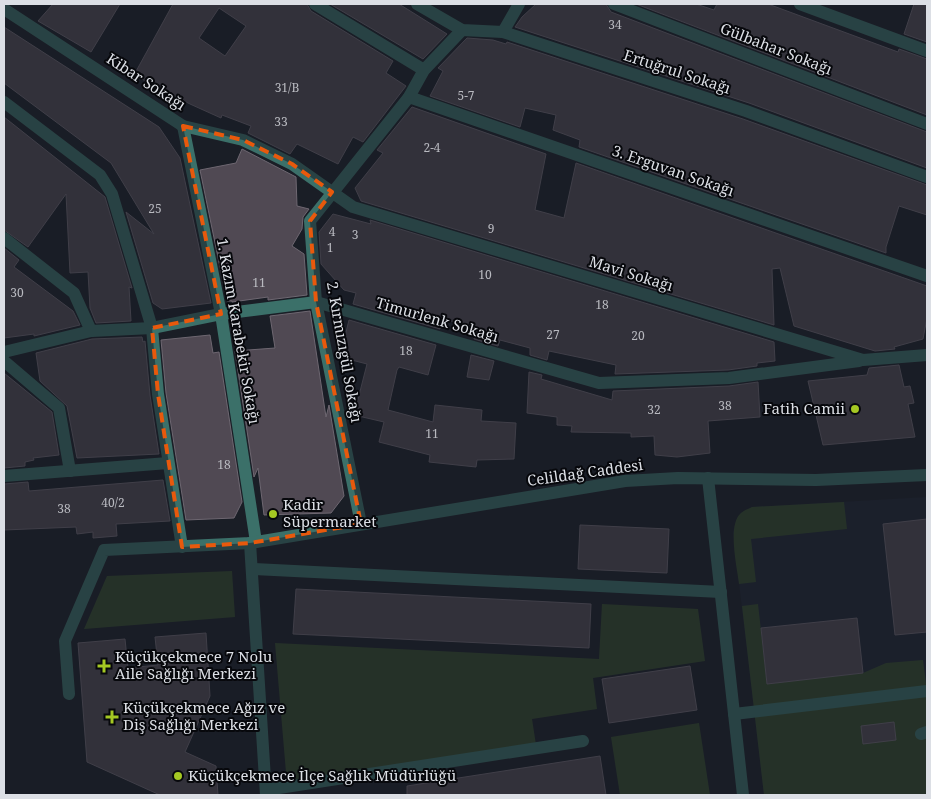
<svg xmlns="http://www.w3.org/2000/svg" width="931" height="799" font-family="'Noto Serif',serif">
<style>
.built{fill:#1e2432}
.green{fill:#344b2c}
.building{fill:#504953;stroke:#6e6771;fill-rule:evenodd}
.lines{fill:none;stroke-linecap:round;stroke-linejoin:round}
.minor{stroke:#3b7069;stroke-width:12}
.marked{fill:none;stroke:#e8590c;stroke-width:4;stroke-dasharray:10 6;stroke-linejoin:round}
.poi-dot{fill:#a5c823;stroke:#07080c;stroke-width:2}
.labels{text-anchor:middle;stroke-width:4;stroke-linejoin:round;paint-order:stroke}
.number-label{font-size:12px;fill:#b9bac0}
.street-label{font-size:15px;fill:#dcdfe5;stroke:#07080c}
.poi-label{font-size:15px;fill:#dcdfe5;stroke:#07080c;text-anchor:start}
</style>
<rect width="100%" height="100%" fill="#1a1e26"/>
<!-- built -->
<path class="built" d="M927,497V794L764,795L733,532L736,521L741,513L752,507Z"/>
<!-- green -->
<g class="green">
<path d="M844,502L847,529L751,539L756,582L739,584C737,566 727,525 741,513C744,510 749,509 752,507Z"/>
<path d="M232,571L235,617L84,629L107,576Z"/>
<path d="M602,604L698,609L705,661L593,678L597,709L532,719L536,745L287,784L275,643L599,659Z"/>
<path d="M758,604L767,684L863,673L886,663L923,660L927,691V794L764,795L742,606Z"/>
<path d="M699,723L710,795H620L611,737Z"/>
</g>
<!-- building -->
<g class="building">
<path d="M53,4H120L91,52L38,21Z"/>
<path d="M173,4H307L311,11L393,61L386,73L406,86L363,142L353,137L338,164L297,144L290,154L248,133L251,126L222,115L221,118L190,104L134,75ZM219,8L246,26L225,56L199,38Z"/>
<path d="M330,4H399L447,34L423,59Z"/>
<path d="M536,4H606L611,12L927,132V168L749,103L515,27L522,17Z"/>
<path d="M636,4H696L714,10L717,4H768L898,52L899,49L927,59V115Z"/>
<path d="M914,4H927V42L904,34Z"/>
<path d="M4,27L159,127L180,158L211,303L162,309L153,303L126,212L154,234L111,163L4,83Z"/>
<path d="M467,38L493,40L506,44L507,42L743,119L927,185V215L899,206L886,247V253L579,147L580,140L553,130L556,115L525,108L520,127L430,96L443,71L438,68Z"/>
<path d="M412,107L546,154L535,210L564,218L576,163L927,286V318L923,339L894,347L895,349L875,351L794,326L780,268L772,269L774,325L361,201L355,188L383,153L377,150Z"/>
<path d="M4,117L105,197L132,288L129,287L131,321L96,323L90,308L88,272L70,273L66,194L28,247L4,230Z"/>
<path d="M242,149L296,177L297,206L309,209L303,217L302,229L292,246L304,254L307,295L268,300V297L232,302V301H227L200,170L236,163Z"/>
<path d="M333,214L371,224L370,220L774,342L775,361L757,363V366L728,370L615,374L616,365L549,351L547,360L530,355V348L500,340L498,346L474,339L477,327L442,319L440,329L353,304L356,293L344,290L321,264L319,232Z"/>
<path d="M4,248L19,260L14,267L73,311L80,325L34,336V334L4,338Z"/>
<path d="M310,311L326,417L329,405L344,496L331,513L264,515L258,468L254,477L235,351L275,348L270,316Z"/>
<path d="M349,320L436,345L428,375L399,367L397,370L388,410L433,422L435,405L482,410L481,421L516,423L514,459L477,460L476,467L429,462L430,455L379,442L384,422L354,415L367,364L340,357Z"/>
<path d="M210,335L213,353L219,352L242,502L234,518L186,520L166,393L161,340Z"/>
<path d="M142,337L143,342L145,341L150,395L159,454L77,458L67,406L40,381L36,353L92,339Z"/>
<path d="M471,355L494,361L489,380L467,377Z"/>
<path d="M899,365L904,387L910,386L914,403L908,404L915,437L823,445L808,381L867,375L869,368Z"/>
<path d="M529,372L542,375L541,379L612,400L613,391L729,386L758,382L760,417L708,421L710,453L677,457L655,455L654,436L631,437V433L571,432L572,426L557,425V417L527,413Z"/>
<path d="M4,373L52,412L59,455L33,458L34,460L25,462V466L4,468Z"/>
<path d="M163,480L170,521L116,524L117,536L93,538V532L77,534L76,527L4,530V484L28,482L29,491Z"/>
<path d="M927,519V632L895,635L883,524Z"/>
<path d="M580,525L669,529L667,573L578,569Z"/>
<path d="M296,589L591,604L589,648L293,634Z"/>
<path d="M857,618L863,673L767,684L761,628Z"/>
<path d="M206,633L210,696L185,752L216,766L218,795H160L87,762L78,643L125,639L128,668L158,665L155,637Z"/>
<path d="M690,666L697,710L609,723L602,679Z"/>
<path d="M894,722L896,740L863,744L861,726Z"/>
<path d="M600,756L606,795H407V786Z"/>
</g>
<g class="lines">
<!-- minor -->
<g class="minor">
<path d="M315,4L424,70"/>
<path d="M417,4L462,30L503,32L746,111L927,177"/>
<path d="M614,4L927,124"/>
<path d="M800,4L927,51"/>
<path d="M4,9L183,126L243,140L292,164L353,207L863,360L927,355"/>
<path d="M503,32L519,4"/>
<path d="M409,97L927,276"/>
<path d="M4,102L100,175L112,194L152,328L158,394L182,547"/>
<path d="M183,126L221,314L256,542"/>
<path d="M4,238L74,293L91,331"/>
<path d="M4,352L91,331L152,328L221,314L316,302L599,383L729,378L859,361"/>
<path d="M4,361L59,408L70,471"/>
<path d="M4,476L168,463"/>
<path d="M708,478L743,795"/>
<path d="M361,524L316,302L310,221L409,97L424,70L462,30"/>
<path d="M250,543L266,795"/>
<path d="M252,569L721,592"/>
<path d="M69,694L65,641L104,550L250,543L625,481L678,478L816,480L927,475"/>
<path d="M734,714L927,691"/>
<path d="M921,734L927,732"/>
<path d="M266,790L583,741"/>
</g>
</g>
<!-- marked area -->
<path d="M0 0H931V799H0ZM183,126L243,140L292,164L332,192L310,221L316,302L361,524L250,543L182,547L158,394L152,328L221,314Z" fill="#1a1e26" fill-opacity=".55" fill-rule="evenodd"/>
<path class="marked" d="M183,126L243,140L292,164L332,192L310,221L316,302L361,524L250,543L182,547L158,394L152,328L221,314Z"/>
<!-- markers -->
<g class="poi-dot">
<circle cx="855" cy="409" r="5"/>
<circle cx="273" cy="514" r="5"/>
<path d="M101.5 658.5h5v5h5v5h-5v5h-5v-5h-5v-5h5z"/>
<path d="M109.5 709.5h5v5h5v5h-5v5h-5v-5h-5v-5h5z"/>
<circle cx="178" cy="776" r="5"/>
</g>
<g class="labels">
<!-- number labels -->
<g class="number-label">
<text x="615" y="29">34</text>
<text x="287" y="92">31/B</text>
<text x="466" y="100">5-7</text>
<text x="281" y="126">33</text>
<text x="432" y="152">2-4</text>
<text x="155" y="213">25</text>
<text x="491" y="233">9</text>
<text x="332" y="236">4</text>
<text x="355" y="239">3</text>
<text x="330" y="252">1</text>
<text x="485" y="279">10</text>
<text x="259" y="287">11</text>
<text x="17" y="297">30</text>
<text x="602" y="309">18</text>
<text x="553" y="339">27</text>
<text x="638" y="340">20</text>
<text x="406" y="355">18</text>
<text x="725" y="410">38</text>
<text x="654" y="414">32</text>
<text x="432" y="438">11</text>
<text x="224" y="469">18</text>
<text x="113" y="507">40/2</text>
<text x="64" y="513">38</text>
</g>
<!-- street labels -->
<g class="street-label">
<text transform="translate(776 49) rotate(21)" y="5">Gülbahar Sokağı</text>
<text transform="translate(677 72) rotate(18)" y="5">Ertuğrul Sokağı</text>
<text transform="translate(146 82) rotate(33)" y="5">Kibar Sokağı</text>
<text transform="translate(673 171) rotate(19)" y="5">3. Erguvan Sokağı</text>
<text transform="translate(631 274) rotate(17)" y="5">Mavi Sokağı</text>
<text transform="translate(437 320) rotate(16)" y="5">Timurlenk Sokağı</text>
<text transform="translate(238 331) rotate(80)" y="5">1. Kazım Karabekir Sokağı</text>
<text transform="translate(344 352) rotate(80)" y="5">2. Kırmızıgül Sokağı</text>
<text transform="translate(585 473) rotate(-8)" y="5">Celildağ Caddesi</text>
</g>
<!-- poi labels -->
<g class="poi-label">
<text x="845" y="414" text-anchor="end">Fatih Camii</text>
<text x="283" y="510">Kadir<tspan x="283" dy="17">Süpermarket</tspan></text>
<text x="115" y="662">Küçükçekmece 7 Nolu<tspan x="115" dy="17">Aile Sağlığı Merkezi</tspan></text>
<text x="123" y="713">Küçükçekmece Ağız ve<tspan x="123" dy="17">Diş Sağlığı Merkezi</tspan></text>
<text x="188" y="781">Küçükçekmece İlçe Sağlık Müdürlüğü</text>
</g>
</g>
<!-- border -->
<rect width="931" height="799" fill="none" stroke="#dcdfe5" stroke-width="10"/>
</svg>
